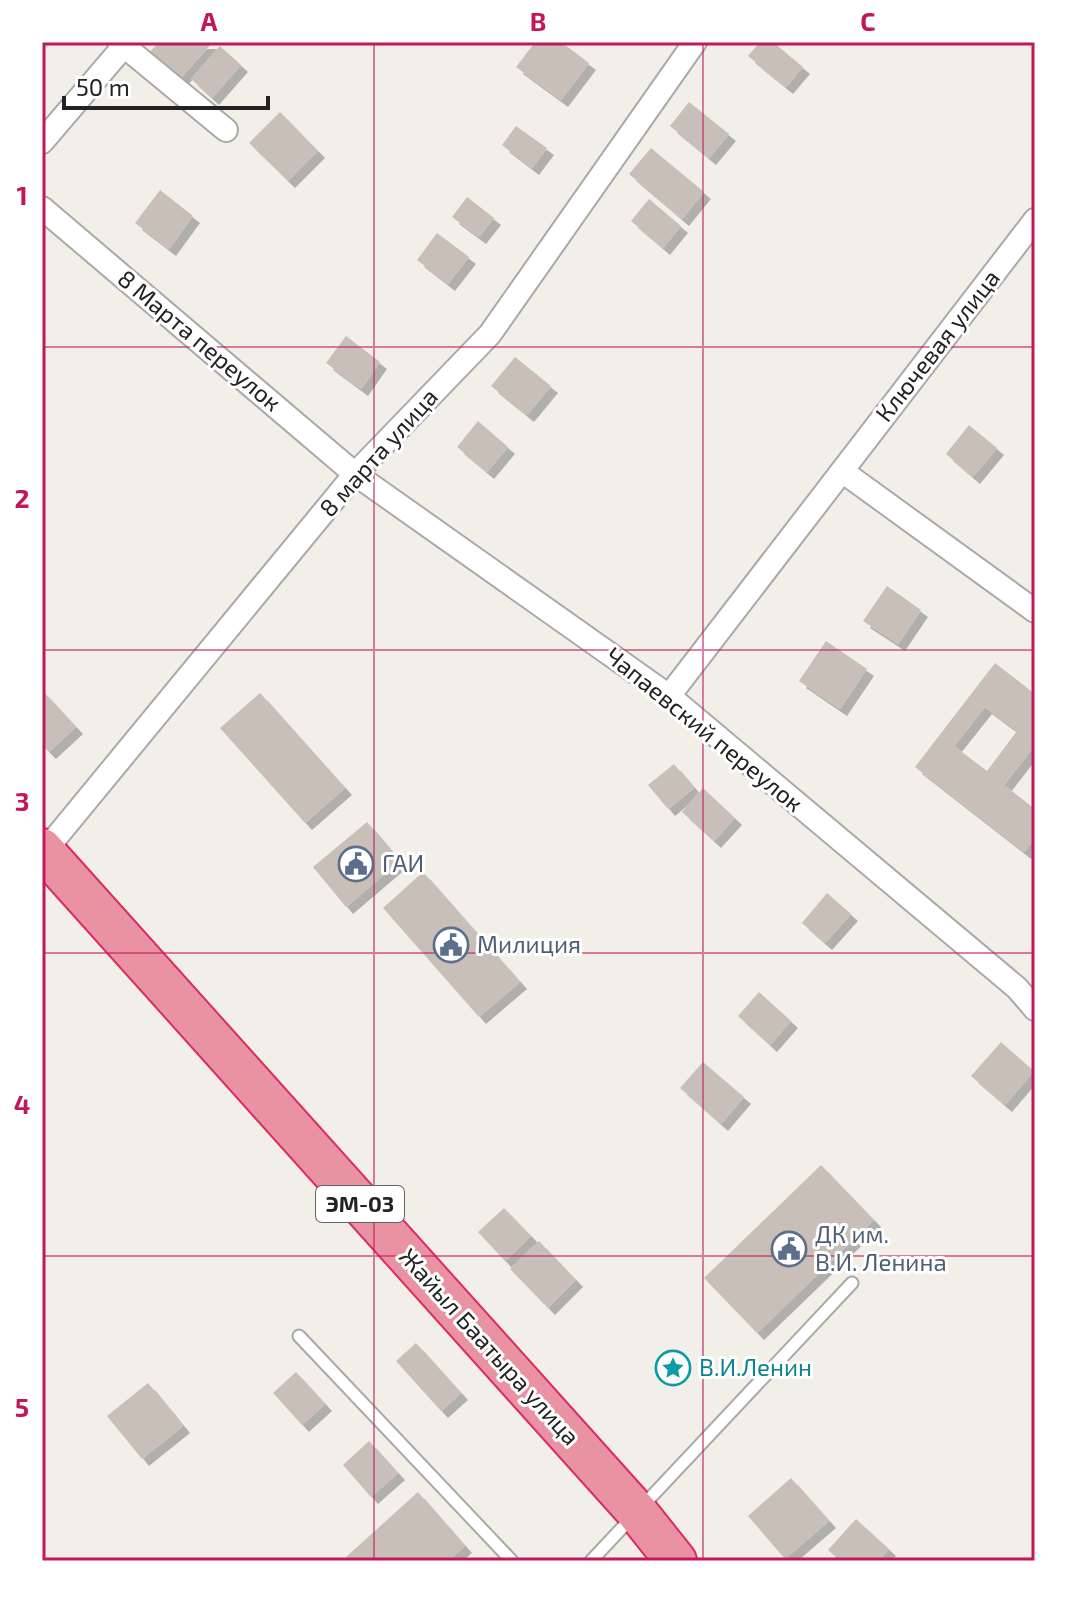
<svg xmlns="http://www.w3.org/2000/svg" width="1077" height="1603" font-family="'Exo 2',sans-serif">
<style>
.building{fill:#c7bfb8;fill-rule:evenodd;filter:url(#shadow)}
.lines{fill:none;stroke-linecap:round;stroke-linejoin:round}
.lane-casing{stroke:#a9a9a9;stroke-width:15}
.street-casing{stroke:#a9a9a9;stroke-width:26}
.highway-casing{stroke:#dc2a67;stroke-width:44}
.lane{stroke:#fff;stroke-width:11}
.street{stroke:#fff;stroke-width:22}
.highway{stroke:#e892a2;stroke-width:40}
.grid{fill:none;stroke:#c2185b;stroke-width:2;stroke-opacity:0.55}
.labels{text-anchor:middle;stroke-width:6;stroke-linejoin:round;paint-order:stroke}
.shield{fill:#fff;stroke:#646464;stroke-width:2}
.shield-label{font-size:22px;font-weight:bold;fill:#222}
.street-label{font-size:24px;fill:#222;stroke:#fff}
.service-label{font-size:24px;fill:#4e5e75;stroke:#fff;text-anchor:start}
.culture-label{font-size:24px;fill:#0d838f;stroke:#fff;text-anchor:start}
.neatline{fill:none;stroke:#c2185b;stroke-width:3}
.grid-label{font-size:26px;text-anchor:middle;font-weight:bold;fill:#c2185b}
</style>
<defs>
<filter id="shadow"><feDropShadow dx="7" dy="7" stdDeviation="0" flood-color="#0004"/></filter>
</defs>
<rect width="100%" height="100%" fill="#f2efe9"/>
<!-- building -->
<g class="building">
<path d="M159,42H211L212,43L179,80L149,53Z"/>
<path d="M535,42H561L589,63L561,100L516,67Z"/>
<path d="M760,42H773L803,67L786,87L748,56Z"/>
<path d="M220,46L241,65L212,98L191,79Z"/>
<path d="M689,102L729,134L709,158L670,126Z"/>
<path d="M280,112L318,151L288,181L249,143Z"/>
<path d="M516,126L547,148L532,168L502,145Z"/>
<path d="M651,148L704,192L682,219L629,174Z"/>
<path d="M160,190L193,216L169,249L135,223Z"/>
<path d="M467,197L494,218L479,237L452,217Z"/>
<path d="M649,199L681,226L663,248L631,221Z"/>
<path d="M437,233L469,257L448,284L417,260Z"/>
<path d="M346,336L380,362L361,389L326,363Z"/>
<path d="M515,357L551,386L527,415L491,386Z"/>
<path d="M478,421L508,447L487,472L457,447Z"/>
<path d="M969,425L997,448L973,477L946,454Z"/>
<path d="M887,586L921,610L898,644L863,621Z"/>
<path d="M826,641L867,669L840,709L799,681Z"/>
<path d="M995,663L1035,694V745L1004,785L1035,809V838L1024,852L915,767ZM985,707L1017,731L987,771L954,746Z"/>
<path d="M42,690L76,727L49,752L42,745Z"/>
<path d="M260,693L345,788L305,823L220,728Z"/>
<path d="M674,764L694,788L668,809L648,785Z"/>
<path d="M703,788L735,818L714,841L682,812Z"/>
<path d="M367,822L400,861L346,907L313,867Z"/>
<path d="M423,872L520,982L479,1017L383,908Z"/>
<path d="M827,893L851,914L825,943L802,923Z"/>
<path d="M759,992L791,1021L770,1045L738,1016Z"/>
<path d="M1001,1042L1034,1071L1005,1105L971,1076Z"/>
<path d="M703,1062L744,1097L721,1124L680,1088Z"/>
<path d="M821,1165L874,1220L757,1333L704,1278Z"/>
<path d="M504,1208L531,1236L505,1261L478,1232Z"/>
<path d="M539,1241L576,1280L548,1308L510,1269Z"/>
<path d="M416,1343L461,1393L441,1411L396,1361Z"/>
<path d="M296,1372L325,1404L302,1425L273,1393Z"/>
<path d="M148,1383L183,1426L142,1459L107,1416Z"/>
<path d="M369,1441L398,1473L371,1497L343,1465Z"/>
<path d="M791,1478L829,1521L785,1559L748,1516Z"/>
<path d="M418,1492L465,1546L448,1561H350L346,1557Z"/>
<path d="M856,1519L889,1549L878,1561H840L828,1550Z"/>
</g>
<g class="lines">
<!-- lane casing -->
<g class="lane-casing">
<g id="lane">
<path d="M299,1336L512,1561"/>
<path d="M591,1561L852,1283"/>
</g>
</g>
<!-- street casing -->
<g class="street-casing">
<g id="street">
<path d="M124,46L226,130"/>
<path d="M42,142L124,46L119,42"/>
<path d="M42,208L355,474L669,696L1017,988L1035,1009"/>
<path d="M842,471L1035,611"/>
<path d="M669,696L1035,220"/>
<path d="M44,852L355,474L490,334L695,42"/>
</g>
</g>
<!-- highway casing -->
<g class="highway-casing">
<path id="highway" d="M42,849L637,1512L676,1561"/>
</g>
<!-- lane -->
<use href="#lane" class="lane"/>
<!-- street -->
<use href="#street" class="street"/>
<!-- highway -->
<use href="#highway" class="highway"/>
</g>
<!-- grid -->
<path class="grid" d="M374,42V1561M703,42V1561M42,347H1035M42,650H1035M42,953H1035M42,1256H1035"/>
<!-- icons -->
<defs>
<g id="civic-ring" transform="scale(1.8)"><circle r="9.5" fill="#fff" stroke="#5c6f8a" stroke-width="1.5"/><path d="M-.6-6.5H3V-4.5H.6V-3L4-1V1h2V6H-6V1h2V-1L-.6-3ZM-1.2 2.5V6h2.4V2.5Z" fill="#5c6f8a"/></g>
<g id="sight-ring" transform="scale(1.8)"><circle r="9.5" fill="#fff" stroke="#0f9aa8" stroke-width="1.5"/><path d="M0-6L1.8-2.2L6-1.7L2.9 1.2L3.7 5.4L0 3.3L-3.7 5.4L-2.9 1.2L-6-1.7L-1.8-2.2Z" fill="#0f9aa8"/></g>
</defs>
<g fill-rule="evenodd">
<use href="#civic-ring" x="356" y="864"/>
<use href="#civic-ring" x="451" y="945"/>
<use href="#civic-ring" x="789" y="1249"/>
<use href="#sight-ring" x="673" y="1368"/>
</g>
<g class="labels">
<!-- shield labels -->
<rect class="shield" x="316" y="1186" width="88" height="36" rx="6"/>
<g class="shield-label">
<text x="360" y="1212">ЭМ-03</text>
</g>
<!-- street labels -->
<g class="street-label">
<text transform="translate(199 341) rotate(40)" y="8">8 Марта переулок</text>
<text transform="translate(938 346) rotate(-52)" y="8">Ключевая улица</text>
<text transform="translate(379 453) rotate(-48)" y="8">8 марта улица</text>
<text transform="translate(704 730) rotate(39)" y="8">Чапаевский переулок</text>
<text transform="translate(489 1347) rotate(48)" y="8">Жайыл Баатыра улица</text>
</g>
<!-- service labels -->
<g class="service-label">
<text x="382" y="872">ГАИ</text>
<text x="477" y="953">Милиция</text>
<text x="815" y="1243">ДК им.<tspan x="815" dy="28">В.И. Ленина</tspan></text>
</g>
<!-- culture labels -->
<g class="culture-label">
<text x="699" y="1376">В.И.Ленин</text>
</g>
</g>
<!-- border -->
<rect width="1077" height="1603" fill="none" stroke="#ffffff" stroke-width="88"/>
<!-- scale -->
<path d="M64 96v12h204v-12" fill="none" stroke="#222222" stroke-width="4"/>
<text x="76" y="96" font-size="24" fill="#222222" stroke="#ffffff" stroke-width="6" paint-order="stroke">50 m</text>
<rect x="44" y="44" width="989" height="1515" class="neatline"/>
<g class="grid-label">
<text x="209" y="31">A</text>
<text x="538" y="31">B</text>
<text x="868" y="31">C</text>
<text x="22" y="205">1</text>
<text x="22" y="508">2</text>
<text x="22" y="811">3</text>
<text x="22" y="1114">4</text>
<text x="22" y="1417">5</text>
</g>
</svg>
